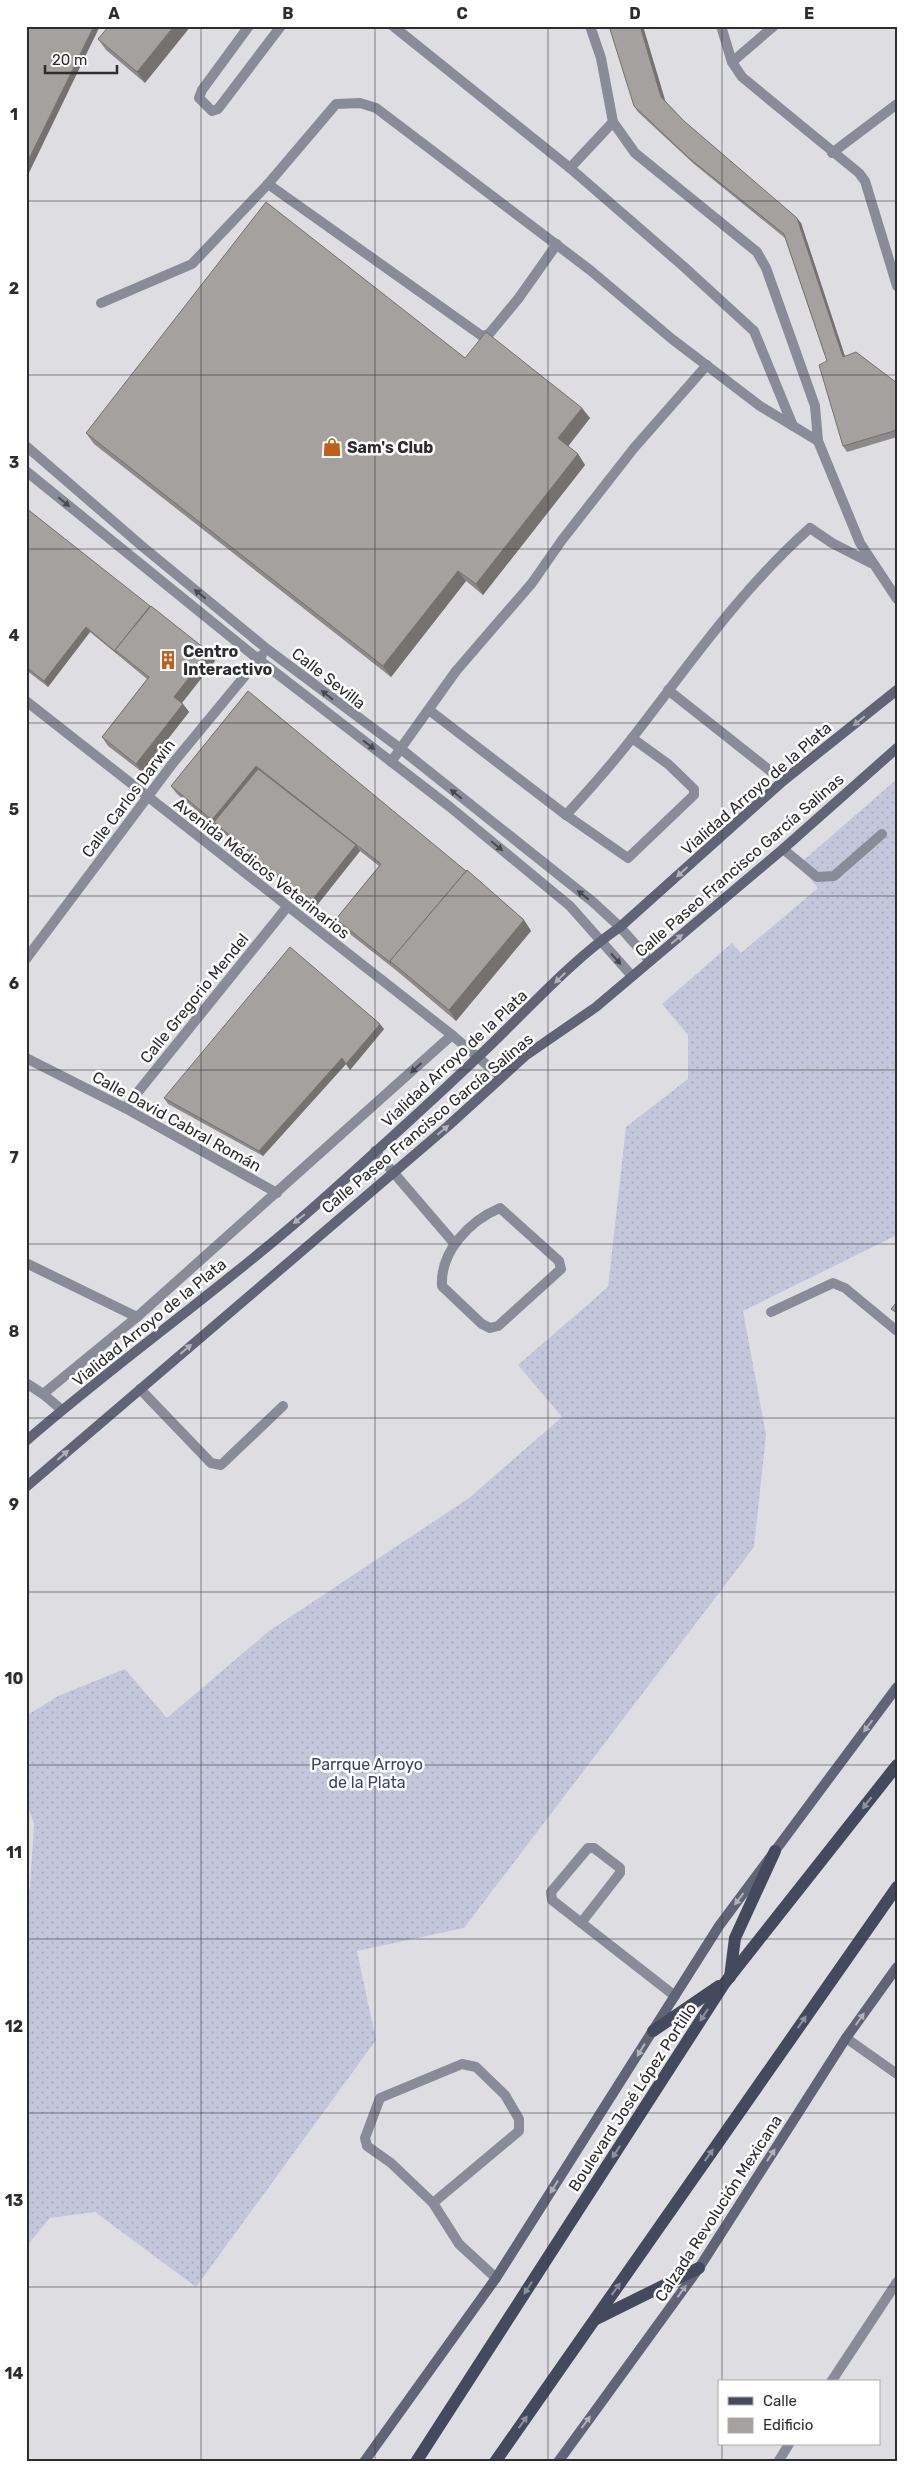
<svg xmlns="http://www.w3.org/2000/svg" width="923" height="2488" font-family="Rubik,sans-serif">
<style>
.grass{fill:url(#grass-dots)}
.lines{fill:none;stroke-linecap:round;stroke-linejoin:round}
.lane{stroke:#898c98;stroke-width:10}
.street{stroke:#898c98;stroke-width:10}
.secondary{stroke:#616476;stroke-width:10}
.primary{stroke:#45495d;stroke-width:12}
.wall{fill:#8e8a89}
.shaded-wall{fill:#74716f}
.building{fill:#a5a19f;stroke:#74716f}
.oneway{fill:#494a4e}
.oneway2{fill:#b0b2ba}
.oneway3{fill:#8f929e}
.grid{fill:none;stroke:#2d2d2f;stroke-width:1;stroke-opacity:0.55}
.labels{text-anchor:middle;stroke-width:5;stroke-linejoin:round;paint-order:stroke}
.poi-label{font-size:16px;font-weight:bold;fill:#2d2d2f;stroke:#fff;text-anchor:start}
.street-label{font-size:16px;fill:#2d2d2f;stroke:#fff}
.park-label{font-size:16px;fill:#3c416b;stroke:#fff}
.neatline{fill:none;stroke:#2d2d2f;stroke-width:2}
.grid-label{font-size:16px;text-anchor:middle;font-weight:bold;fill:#2d2d2f}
</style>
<defs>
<pattern id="grass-dots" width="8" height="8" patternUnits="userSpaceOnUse" patternTransform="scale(1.25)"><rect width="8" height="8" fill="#c4c7db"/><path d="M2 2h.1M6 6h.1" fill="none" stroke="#a9abbc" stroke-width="1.8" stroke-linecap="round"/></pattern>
</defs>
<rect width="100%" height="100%" fill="#dedee2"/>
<!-- grass -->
<path class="grass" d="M897,779V1235L743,1311L766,1435L754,1547L464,1928L357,1951L376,2040L196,2287L95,2212L50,2218L26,2247V1892L30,1888L34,1824L26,1801V1716L58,1696L125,1669L167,1718L269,1631L469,1498L562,1417L518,1365L608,1287L626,1127L688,1079V1035L662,1004L732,943L741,953L818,888L798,865Z"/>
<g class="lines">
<!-- lane -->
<g class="lane">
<path d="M249,26L202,90L199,98L212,111L218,109L281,26"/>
<path d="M393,26L570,168L683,266L754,331L793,426"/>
<path d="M590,26L601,58L613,122L635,153L757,252L766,268L815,406L818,441L860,543L897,599"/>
<path d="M570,168L613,122"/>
<path d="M268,184L482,336L489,334L518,299L557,244"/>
<path d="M101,303L192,264L268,184L336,104L360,103L376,108L590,270L672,339L760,406L818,441"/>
<path d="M668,690L783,781"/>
<path d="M429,710L566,815L628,858L694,795V789L668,764L632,738"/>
<path d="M391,762L456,671L532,583L562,540L634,448L707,365"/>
<path d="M566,815C589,790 612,764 633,737C689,665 741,589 810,528L832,543L871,563"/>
<path d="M783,849L817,877L834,876L882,834"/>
<path d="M375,1151L454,1243"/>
<path d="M500,1208L559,1261L561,1269L498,1326L490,1328L482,1324L442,1286C440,1252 469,1221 500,1208Z"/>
<path d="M771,1312L833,1283L845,1288L897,1331"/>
<path d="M26,1383L43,1394"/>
<path d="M581,1923L620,1873V1868L594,1848H588L551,1892L552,1900L675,1996"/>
<path d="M433,2203L519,2131V2119L505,2095L476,2067L462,2064L380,2098L365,2138L367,2146L391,2163L433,2203L459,2244L496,2278"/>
</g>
<!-- street -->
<g class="street">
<path d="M721,26L732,62L742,77L859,173L865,181L897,286"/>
<path d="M732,62L774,26"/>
<path d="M832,153L897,104"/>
<path d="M26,446L143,547L267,649L401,749L593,902L620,927L650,961"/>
<path d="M26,471L258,659L450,807L570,906L632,976"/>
<path d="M26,701L452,1035L501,1077"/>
<path d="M26,959L173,763L262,655"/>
<path d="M26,1058L125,1108L277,1193"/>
<path d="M125,1108L287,907"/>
<path d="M26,1263L137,1317"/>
<path d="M140,1389L211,1463L221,1465L283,1406"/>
<path d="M62,1410L43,1394L137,1317L452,1035"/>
<path d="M846,2038L897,2074"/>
<path d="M831,2382L897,2282"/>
<path d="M778,2462L789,2444"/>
</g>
<!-- secondary -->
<g class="secondary">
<path d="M26,1441C119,1360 221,1289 314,1207C370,1157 426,1107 480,1055C526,1012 568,963 620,927L783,781L897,690"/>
<path d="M26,1487L448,1126L525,1056L596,1007L783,849L897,748"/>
<path d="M364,2462L496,2278L719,1926L897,1687"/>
<path d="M558,2462L699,2268L846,2038L897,1967"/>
</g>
<!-- primary -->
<g class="primary">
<path d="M730,1977L735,1938L775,1851"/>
<path d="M653,2031L719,1986"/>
<path d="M596,2319L699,2268"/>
<path d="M416,2462L724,1984L897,1765"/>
<path d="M495,2462L897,1887"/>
</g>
</g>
<!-- wall -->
<g class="wall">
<path d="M109,26L145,83L106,50L98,39Z"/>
<path d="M665,101L684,121L801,223L845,356L897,383V437L847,452L843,446L827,361L785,238L694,164L638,112L634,106Z"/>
<path d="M465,358L590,418L568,446L578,454L585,465L483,595L466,581L391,677L94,444L86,433Z"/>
<path d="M26,508L215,661L182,703L189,712L142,772L108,746L102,737L147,679L90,632L48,687L26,670Z"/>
<path d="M248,691L524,920L531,931L456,1021L397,971L341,927L336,919L379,866L360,851L314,909L177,794L171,786Z"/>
<path d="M384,1029L350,1070L346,1064L263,1156L168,1104L164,1098Z"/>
</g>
<!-- shaded-wall -->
<g class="shaded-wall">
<path d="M94,26H100L26,179V165Z"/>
<path d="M174,26H191L145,83L137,72Z"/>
<path d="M640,26H643L666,103L661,97Z"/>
<path d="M797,218L801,223L847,363L843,357Z"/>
<path d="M582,408L590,418L566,449L558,438Z"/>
<path d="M578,454L585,465L483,595L476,584Z"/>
<path d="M458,571L466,581L391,677L383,666Z"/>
<path d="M86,627L90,632L48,687L44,681Z"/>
<path d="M209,652L215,661L180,705L174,697Z"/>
<path d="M183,704L189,712L142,772L136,764Z"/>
<path d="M256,766L262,775L214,822L212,820Z"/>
<path d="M356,845L360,851L314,909L310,903Z"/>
<path d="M524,920L531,931L456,1021L449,1010Z"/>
<path d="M380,1024L384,1029L350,1070L346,1064Z"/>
<path d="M342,1058L346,1064L263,1156L259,1151Z"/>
</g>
<!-- building -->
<g class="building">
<path d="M29,26H94L26,165V31Z"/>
<path d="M109,26H174L137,72L98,39Z"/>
<path d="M609,26H640L661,97L684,121L797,218L843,357L856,352L897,383V430L843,446L819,365L827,361L784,234L690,159L634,106Z"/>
<path d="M266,202L465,358L486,332L582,408L558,438L578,454L476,584L458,571L383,666L86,433Z"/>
<path d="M26,508L150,606L115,650L117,653L86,627L44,681L26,667Z"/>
<path d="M151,606L209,652L174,697L183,704L136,764L102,737L149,677L115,650Z"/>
<path d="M248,691L466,871L390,961L391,963L336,919L381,864L256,766L212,820L171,786Z"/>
<path d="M258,769L356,845L310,903L214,822Z"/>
<path d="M467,870L524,920L449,1010L390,961Z"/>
<path d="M290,947L380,1024L346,1064L342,1058L259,1151L164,1098Z"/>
<path d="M897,1302V1313L891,1309Z"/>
</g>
<!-- one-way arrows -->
<defs><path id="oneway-solid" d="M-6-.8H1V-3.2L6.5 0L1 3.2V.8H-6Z" transform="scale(1.25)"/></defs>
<g class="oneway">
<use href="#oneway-solid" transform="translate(64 502) rotate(39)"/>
<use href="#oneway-solid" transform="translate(200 594) rotate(-141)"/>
<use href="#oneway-solid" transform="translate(327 695) rotate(-142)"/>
<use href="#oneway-solid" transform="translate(369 745) rotate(38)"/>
<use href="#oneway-solid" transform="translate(456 794) rotate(-141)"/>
<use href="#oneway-solid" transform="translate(497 846) rotate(39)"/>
<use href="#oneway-solid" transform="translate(583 895) rotate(-142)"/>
<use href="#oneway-solid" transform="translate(616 959) rotate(47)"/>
<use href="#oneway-solid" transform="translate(416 1068) rotate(138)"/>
</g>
<g class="oneway2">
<use href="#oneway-solid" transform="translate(859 721) rotate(141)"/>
<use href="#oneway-solid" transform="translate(682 872) rotate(138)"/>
<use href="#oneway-solid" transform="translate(677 939) rotate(-39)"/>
<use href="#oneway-solid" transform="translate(560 978) rotate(136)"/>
<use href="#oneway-solid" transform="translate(443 1130) rotate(-40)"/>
<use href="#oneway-solid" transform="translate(299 1219) rotate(141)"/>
<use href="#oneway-solid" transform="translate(186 1349) rotate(-41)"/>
<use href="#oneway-solid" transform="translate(63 1455) rotate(-41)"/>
<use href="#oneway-solid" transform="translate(868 1726) rotate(127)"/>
<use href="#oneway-solid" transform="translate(739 1899) rotate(127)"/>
<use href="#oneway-solid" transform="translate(860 2019) rotate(-55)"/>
<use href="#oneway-solid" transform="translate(641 2050) rotate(122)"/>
<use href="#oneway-solid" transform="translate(771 2155) rotate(-57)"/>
<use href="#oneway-solid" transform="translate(554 2187) rotate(122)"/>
<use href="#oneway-solid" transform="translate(682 2291) rotate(-54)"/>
<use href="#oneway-solid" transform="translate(586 2422) rotate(-54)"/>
</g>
<g class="oneway3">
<use href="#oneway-solid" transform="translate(867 1803) rotate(128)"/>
<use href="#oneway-solid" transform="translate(704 2015) rotate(123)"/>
<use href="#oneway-solid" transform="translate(802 2022) rotate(-55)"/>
<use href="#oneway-solid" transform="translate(616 2152) rotate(123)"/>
<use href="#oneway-solid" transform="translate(709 2155) rotate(-55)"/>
<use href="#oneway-solid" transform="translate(528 2288) rotate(123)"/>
<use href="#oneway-solid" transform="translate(616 2289) rotate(-55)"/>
<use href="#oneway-solid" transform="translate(523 2422) rotate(-55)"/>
</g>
<!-- grid -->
<path class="grid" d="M201,26V2462M375,26V2462M548,26V2462M722,26V2382M26,201H897M26,375H897M26,549H897M26,723H897M26,896H897M26,1070H897M26,1244H897M26,1418H897M26,1592H897M26,1765H897M26,1939H897M26,2113H897M26,2287H897M722,2444V2462"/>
<!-- icons -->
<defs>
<g id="shop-bare" transform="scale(1.5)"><path d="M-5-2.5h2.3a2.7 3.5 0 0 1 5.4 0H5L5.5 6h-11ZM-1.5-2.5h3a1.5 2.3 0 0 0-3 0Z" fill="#bf5f1b" stroke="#fff" stroke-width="2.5" paint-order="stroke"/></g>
<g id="building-bare" transform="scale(1.5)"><path d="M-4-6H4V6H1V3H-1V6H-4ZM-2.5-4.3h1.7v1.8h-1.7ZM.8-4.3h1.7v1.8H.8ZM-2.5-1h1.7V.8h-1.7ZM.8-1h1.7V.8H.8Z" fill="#bf5f1b" stroke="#fff" stroke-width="2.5" paint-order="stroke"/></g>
</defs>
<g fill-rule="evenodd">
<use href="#shop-bare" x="332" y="447"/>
<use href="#building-bare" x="168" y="660"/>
</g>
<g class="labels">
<!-- poi labels -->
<g class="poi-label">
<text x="347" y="453">Sam's Club</text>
<text x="183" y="657">Centro<tspan x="183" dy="18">Interactivo</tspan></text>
</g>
<!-- street labels -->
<g class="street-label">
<text transform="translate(329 678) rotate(38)" y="6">Calle Sevilla</text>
<text transform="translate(756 788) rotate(-41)" y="6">Vialidad Arroyo de la Plata</text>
<text transform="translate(128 798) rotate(-53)" y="6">Calle Carlos Darwin</text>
<text transform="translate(739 865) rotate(-41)" y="6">Calle Paseo Francisco García Salinas</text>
<text transform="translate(262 868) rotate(38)" y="6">Avenida Médicos Veterinarios</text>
<text transform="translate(194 998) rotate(-51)" y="6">Calle Gregorio Mendel</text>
<text transform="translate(454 1058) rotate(-43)" y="6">Vialidad Arroyo de la Plata</text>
<text transform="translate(177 1121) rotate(29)" y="6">Calle David Cabral Román</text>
<text transform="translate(427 1123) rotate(-40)" y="6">Calle Paseo Francisco García Salinas</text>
<text transform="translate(149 1322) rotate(-39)" y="6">Vialidad Arroyo de la Plata</text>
<text transform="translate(632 2097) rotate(-57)" y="6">Boulevard José López Portillo</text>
<text transform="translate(718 2208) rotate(-57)" y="6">Calzada Revolución Mexicana</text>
</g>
<!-- park labels -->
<g class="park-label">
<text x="367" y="1770">Parrque Arroyo<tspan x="367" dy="18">de la Plata</tspan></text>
</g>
</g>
<!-- border -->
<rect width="923" height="2488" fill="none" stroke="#ffffff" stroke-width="55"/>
<!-- legend -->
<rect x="718" y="2380" width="162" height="65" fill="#ffffff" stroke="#ababac"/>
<rect x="728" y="2397" width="25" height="8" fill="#45495d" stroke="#ababac"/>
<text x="763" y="2406" font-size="15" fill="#2d2d2f">Calle</text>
<rect x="728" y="2418" width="25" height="15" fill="#a5a19f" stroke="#ababac"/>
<text x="763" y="2430" font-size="15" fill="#2d2d2f">Edificio</text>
<!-- scale -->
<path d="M45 65v8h72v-8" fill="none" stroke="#2d2d2f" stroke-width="2.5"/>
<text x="52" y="65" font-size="15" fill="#2d2d2f" stroke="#ffffff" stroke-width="4" paint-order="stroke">20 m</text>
<rect x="28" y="28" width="868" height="2432" class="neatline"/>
<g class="grid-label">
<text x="114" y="19">A</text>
<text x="288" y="19">B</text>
<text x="462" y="19">C</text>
<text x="635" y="19">D</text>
<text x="809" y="19">E</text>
<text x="14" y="120">1</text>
<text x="14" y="294">2</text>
<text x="14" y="468">3</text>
<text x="14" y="641">4</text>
<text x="14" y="815">5</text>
<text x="14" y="989">6</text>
<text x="14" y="1163">7</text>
<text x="14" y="1337">8</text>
<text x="14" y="1510">9</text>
<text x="14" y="1684">10</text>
<text x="14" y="1858">11</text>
<text x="14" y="2032">12</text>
<text x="14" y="2206">13</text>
<text x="14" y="2379">14</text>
</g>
</svg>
